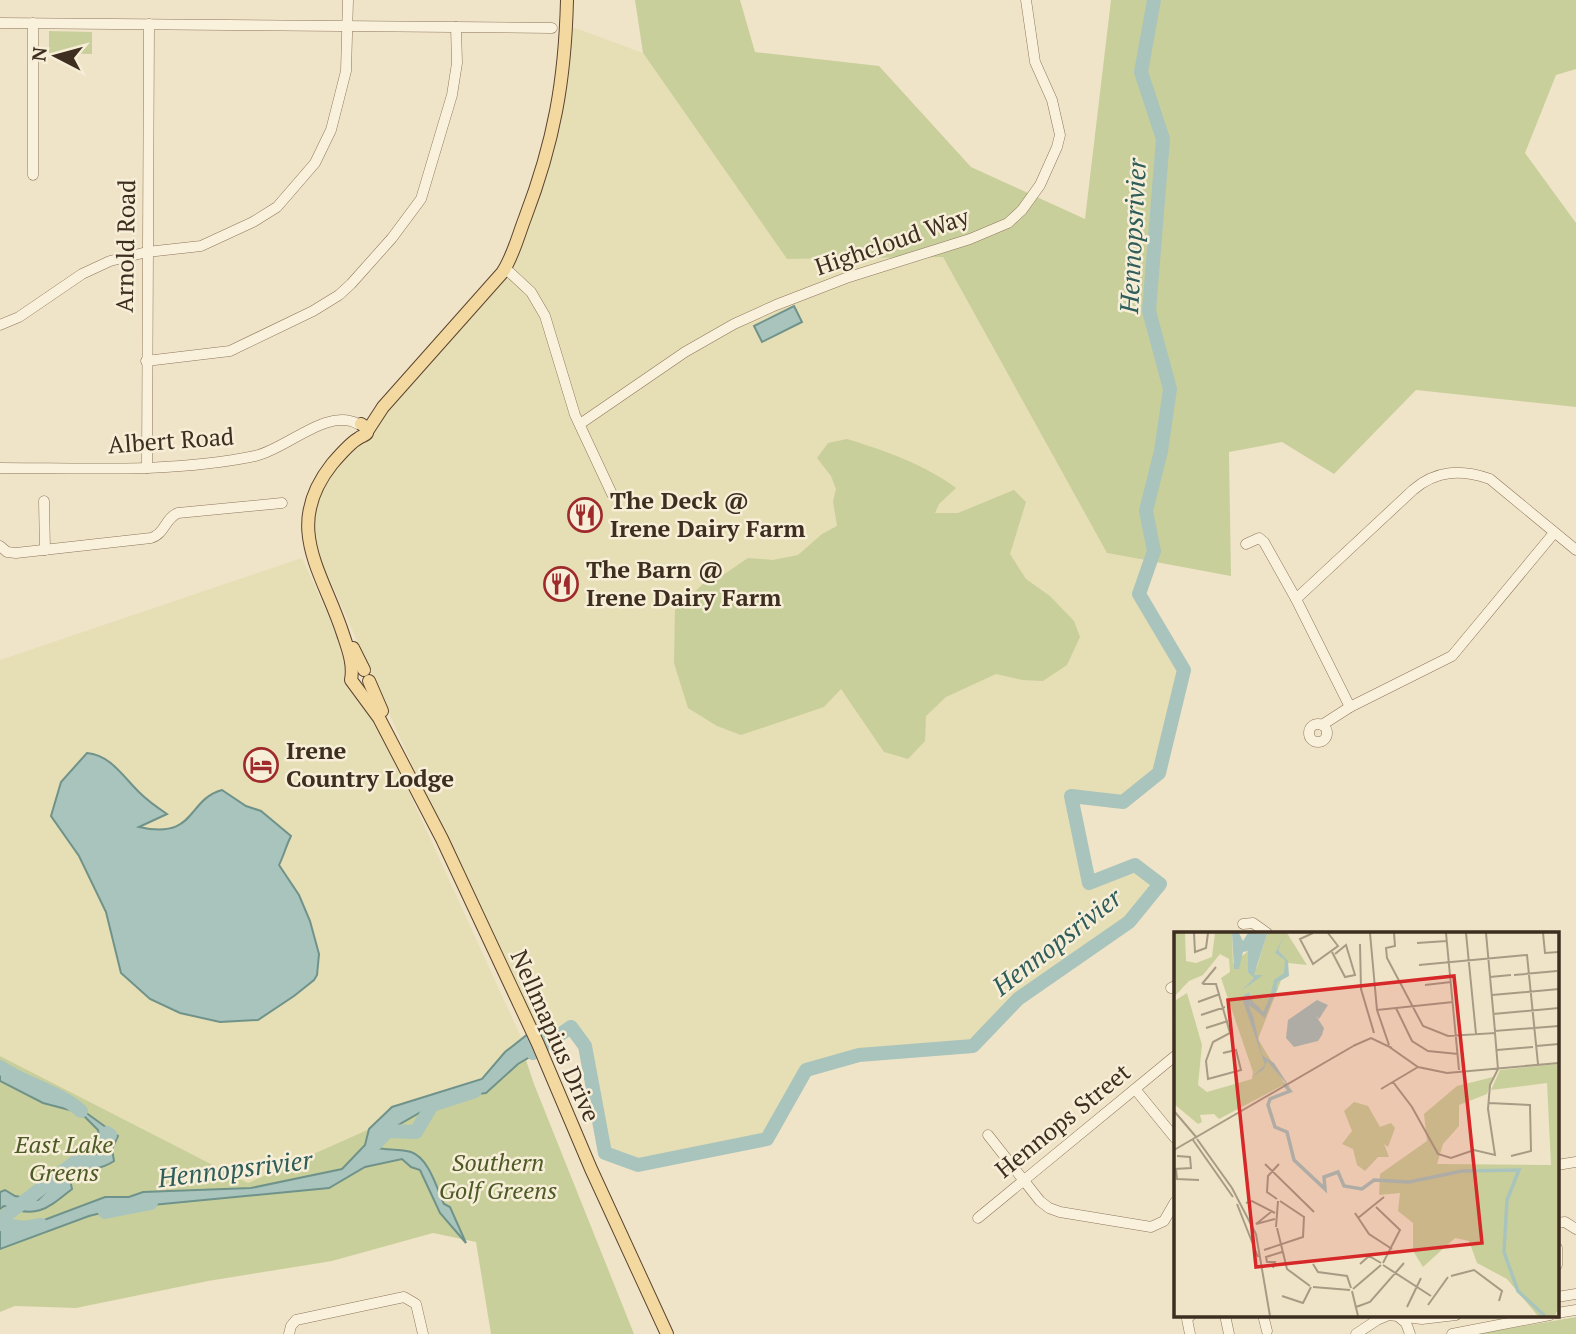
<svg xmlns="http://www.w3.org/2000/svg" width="1576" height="1334" font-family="'PT Serif',serif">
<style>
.farmland{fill:#e6deb5}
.green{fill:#c9cf9b}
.water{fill:#a9c4bc;stroke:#6f938a;stroke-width:2}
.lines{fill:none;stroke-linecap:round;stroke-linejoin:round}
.river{stroke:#a9c4bc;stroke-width:14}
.minor-casing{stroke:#8d765c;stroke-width:11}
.major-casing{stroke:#5b4430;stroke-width:14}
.minor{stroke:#faf1dc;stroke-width:10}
.major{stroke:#f3d9a0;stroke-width:12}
.labels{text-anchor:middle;stroke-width:5;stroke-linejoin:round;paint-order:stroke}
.street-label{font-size:24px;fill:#3d2e20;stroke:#f7eed8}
.poi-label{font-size:24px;font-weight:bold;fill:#3d2e20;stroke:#f7eed8;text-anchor:start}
.park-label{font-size:24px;font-style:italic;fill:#4d5a26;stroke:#f7eed8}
.water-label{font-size:26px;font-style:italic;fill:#2f5d5a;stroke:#f7eed8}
.inset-river{fill:none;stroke:#a9c4bc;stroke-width:3.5}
.inset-road{fill:none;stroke:#a89b85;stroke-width:2}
.view{fill:#d62828;fill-opacity:0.15;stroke:#d62828;stroke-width:3.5}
.inset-edge{fill:none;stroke:#3d2e20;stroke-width:3.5}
</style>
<rect width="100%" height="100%" fill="#f0e4c8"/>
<!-- farmland -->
<g class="farmland">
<path d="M570,26L643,53L787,259L943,257L1107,553L1148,561L1140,594L1184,670L1159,773L1123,802L1071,797L1089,883L1135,865L1160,884L1129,922L1018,999L973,1046L859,1055L806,1070L767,1139L638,1165L605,1153L585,1046L570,1027L538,1048L309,533L324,478L506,270L560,121Z"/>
<path d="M302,558L530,1057L248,1183L0,1056V660Z"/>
</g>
<!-- green -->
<g class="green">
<path d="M635,0H740L755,52L879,66L971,167L1085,219L1111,0H1576V69L1556,75L1525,153L1576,223V407L1416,390L1334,474L1282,442L1229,452L1231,576L1107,553L943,257L787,259L643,53Z"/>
<path d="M49,31L92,32V54L49,53Z"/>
<path d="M847,439C883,450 926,465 956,488L939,504L935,513H958L1014,490L1026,502L1010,554L1026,579L1050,596L1074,621L1080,637L1067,665L1043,681L1022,680L996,674L946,697L926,716L925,741L908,759L884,752L841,689L824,707L741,735L717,726L688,708L674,663L675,610L704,583L723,575L748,558L773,560L798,555L822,534L837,526L833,501L836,489L831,476L817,458L828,443Z"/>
<path d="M0,1056L248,1183L482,1079L525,1057L534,1084L634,1334H491L476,1242L433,1233L332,1261L208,1281L76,1308L15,1306L0,1312Z"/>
<path d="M1576,1317V1334H1477Z"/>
</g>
<!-- water -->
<g class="water">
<path d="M794,306L802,322L762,342L754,326Z"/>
<path d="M87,753C111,755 124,778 140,793C148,801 158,808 167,814L139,827C197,840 186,800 222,790L246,806L261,811L291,836C286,846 284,855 279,865L299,895L310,921L319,954L317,975L314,980L294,996L258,1020L220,1022L180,1013L150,999L121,973L106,912L79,856L51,816L61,782Z"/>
<path d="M554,1024L545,1048L518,1064L486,1093L460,1096L435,1104L388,1131L377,1148C387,1150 401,1149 411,1152C429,1158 437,1189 444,1204L450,1207L466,1243L440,1213L420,1170L411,1167L402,1159L365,1167L329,1188L121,1208L89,1216L0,1249V1225L23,1228L105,1197H129L143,1192L251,1188L342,1169L365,1145L369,1129L392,1107L482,1079L505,1052L528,1034Z"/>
<path d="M0,1068L66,1098L118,1136L112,1149L114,1161C97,1173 86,1165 70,1179L72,1189C47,1209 37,1219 4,1206L0,1209V1192L5,1190L15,1196L38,1200L48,1190L59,1171L71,1162L77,1154L82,1160L86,1156L102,1152L98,1144L93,1143L88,1147L84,1146L89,1140L99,1137L98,1130L81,1113L43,1103L0,1081Z"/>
</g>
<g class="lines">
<!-- river -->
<g class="river">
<path d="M533,1053L571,1027L585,1046L605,1153L638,1165L767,1139L806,1070L859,1055L973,1046L1018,999L1129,922L1160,884L1135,865L1089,883L1071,796L1123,802L1159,773L1184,670L1139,594L1154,551L1146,511L1161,451L1170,389L1149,311L1163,139L1141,72L1154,0"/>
<path d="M0,1067C26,1085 57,1090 81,1111"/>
<path d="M375,1144L388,1131L416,1132L432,1105L475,1091"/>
<path d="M105,1212L151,1203"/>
<path d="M0,1220L110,1135L107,1133"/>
<path d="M0,1224L23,1228L41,1225"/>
</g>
<!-- minor casing -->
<g class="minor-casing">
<g id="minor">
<path d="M0,23L552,28"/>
<path d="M33,175V23"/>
<path d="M505,268L531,292L545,316L575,415L612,494"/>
<path d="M0,325L19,317L82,274L110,261L147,252L201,246L253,222L277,207L315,163L331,130L346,71L348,0"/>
<path d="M146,361L230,351L313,311L339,295L351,284L392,238L421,199L452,95L457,63L456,27"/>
<path d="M580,424L685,352L734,324L776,305L846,278L970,239L1008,223L1022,210L1040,185L1057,147L1060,135L1052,100L1035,62L1026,0"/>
<path d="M0,468C85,468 172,473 255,456C287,449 327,407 358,424"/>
<path d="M147,468L149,24"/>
<path d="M44,501L45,550"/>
<path d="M1246,544L1259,538L1264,542L1296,599L1350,707"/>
<path d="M0,546L7,552L16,553L151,538C165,534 165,518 178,513L282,503"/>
<path d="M1296,599L1413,490C1436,470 1461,469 1490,479L1576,550"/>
<circle cx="1318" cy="733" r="9"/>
<path d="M1322,725L1350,707L1452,656L1554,533"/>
<path d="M1243,924L1253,923L1267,933"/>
<path d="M1171,988L1175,986"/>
<path d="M1135,1089L1175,1138"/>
<path d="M988,1135L1040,1201L1049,1208L1060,1212L1151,1227L1164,1221L1175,1202"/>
<path d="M1557,1165L1576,1162"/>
<path d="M978,1218L1175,1056"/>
<path d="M1557,1223L1565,1222L1576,1229"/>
<path d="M1557,1248V1265"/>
<path d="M1557,1297L1576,1294"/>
<path d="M1557,1313L1576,1310"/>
<path d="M1225,1315L1229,1334"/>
<path d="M1263,1315L1267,1331"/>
<path d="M1400,1318L1406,1323L1410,1334"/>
<path d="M289,1334L291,1326L296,1320L404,1297L416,1304L423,1334"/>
<path d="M1190,1334L1187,1319L1191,1315"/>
<path d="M1356,1334L1377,1320L1389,1315L1422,1319L1456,1315"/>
<path d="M1452,1334L1550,1315"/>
</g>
</g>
<!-- major casing -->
<g class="major-casing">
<g id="major">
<path d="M361,424L367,428V433C365,436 361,436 359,438C351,442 338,457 332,464C282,527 323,572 343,634C348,649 354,664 351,680L379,718L442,839L538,1044L591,1169L667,1334"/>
<path d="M368,430L383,407L502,273C513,257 518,236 525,218C554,142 565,81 567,0"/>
<path d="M353,648L364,670"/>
<path d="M369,681L382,711"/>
</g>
</g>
<!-- minor -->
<use href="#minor" class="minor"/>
<!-- major -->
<use href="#major" class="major"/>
</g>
<!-- icons -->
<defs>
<g id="restaurant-ring" transform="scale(1.75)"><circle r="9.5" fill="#f7eed8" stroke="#9e2a2b" stroke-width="1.5"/><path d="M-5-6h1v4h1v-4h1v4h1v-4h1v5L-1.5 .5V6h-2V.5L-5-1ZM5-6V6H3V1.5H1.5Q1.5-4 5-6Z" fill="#9e2a2b"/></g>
<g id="hotel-ring" transform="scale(1.75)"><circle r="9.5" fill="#f7eed8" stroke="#9e2a2b" stroke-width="1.5"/><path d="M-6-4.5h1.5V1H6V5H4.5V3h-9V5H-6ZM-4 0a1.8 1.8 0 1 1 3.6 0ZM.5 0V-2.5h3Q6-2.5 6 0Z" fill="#9e2a2b"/></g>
</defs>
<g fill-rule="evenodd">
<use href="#restaurant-ring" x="585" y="515"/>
<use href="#restaurant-ring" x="561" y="584"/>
<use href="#hotel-ring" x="261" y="765"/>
</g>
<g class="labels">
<!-- street labels -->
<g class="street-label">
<text transform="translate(892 242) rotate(-19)" y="8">Highcloud Way</text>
<text transform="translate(126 246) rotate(-89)" y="8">Arnold Road</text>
<text transform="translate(171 441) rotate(-4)" y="8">Albert Road</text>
<text transform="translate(555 1036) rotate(66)" y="8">Nellmapius Drive</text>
<text transform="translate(1063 1121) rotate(-39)" y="8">Hennops Street</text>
</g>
<!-- poi labels -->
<g class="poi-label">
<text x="610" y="509">The Deck @<tspan x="610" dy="28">Irene Dairy Farm</tspan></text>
<text x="586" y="578">The Barn @<tspan x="586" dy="28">Irene Dairy Farm</tspan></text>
<text x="286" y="759">Irene<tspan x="286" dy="28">Country Lodge</tspan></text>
</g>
<!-- park labels -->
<g class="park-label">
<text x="64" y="1153">East Lake<tspan x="64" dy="28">Greens</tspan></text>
<text x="498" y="1171">Southern<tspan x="498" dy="28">Golf Greens</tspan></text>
</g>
<!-- water labels -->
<g class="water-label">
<text transform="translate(1133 236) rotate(-87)" y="9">Hennopsrivier</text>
<text transform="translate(1057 942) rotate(-38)" y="9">Hennopsrivier</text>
<text transform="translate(235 1169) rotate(-7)" y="9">Hennopsrivier</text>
</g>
</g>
<!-- overview -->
<g transform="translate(1174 932)">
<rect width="385" height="385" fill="#f0e4c8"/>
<path d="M0,1H11L12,29L22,31L38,25L41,1H58L59,32L74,19V40L83,35L93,1H113L133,33L114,31L84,107L111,152L45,187L40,182L26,183L28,190L24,192L0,172L2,68L13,61L28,113L24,153L33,160L78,147L79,140L47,46L56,40L55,27L46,22L29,43L15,49L0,65ZM385,132V375L381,384H364L333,347L303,331L295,309L281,306L249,335L239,319V291L224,279L226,261L205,263L206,242L253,209L250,182L283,154L319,145L313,162L285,173V194L269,212L263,232L377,233L373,151L317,158L326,138ZM180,170L194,174L206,195L217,191L221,196L214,215L210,212L215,225H204L191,239L183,233L179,217L168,212L178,199L170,179Z" fill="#c9cf9b"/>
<path d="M58,1H65L69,9L74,1L93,2L80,43H89L67,59L80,46L74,40V19L69,20L65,37H60ZM112,1L104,18L114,29L115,44L104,50L95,75L90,85L76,74L74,65L73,70L79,84L88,123L100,131L117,157L93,129L90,137L78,145L91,133L68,66L75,60L78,72L87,82L93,78L100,48L110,41L111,28L101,21ZM143,68L154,73L145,87L142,84L150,96L148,103L144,109L120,115L112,106L114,88Z" fill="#a9c4bc"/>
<path class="inset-river" d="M74,75L73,66L90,83L102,55M110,152L116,159L96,167L94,173L101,195L113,200L120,228L151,257L150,245L164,240L170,254L188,257L200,248L235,250L288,239L345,238L333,268L330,320L344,359L371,384"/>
<path class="inset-road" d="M20,1L21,20L32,16L34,1M139,1L126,7L139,32L164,14L154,1M196,1L203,78L215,113M272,1L285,138M292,1L302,102M312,1L321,99L385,94M369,1L371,21L385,20M243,11L273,9M186,12L187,57L200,101M158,20L171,45L181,43L172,13L161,22M245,33L353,23L364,132M340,43L383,39M316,45L337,43M28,52L42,35M29,52H42L56,101L39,110L32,129L34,147L67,138L62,118L49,121M251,53L277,50M318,63L385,57M24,70L46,62M222,76L238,109L254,119L284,122M203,78L279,70M319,82L385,76M27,83L51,75M32,96L54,89M179,114L197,106L218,116M214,114L244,135L273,141L385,131M362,114L385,112M323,118L359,115M219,150L238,175L264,222L277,226L300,218L321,223L314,177L316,153L324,137L321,101L274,104L249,94L213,26L212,16L221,14L220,1M207,157L244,135M315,171L356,173L357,219L337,224M0,179L23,206M23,207L58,256L82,302L96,384M19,208L59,265M0,218L181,113M91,232L140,280M0,237L17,236L16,225L3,224M2,237L3,247L25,248M103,267L93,260L94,244L105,232M72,271L78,269L101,281M63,272L84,325M202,275L226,298L209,331M97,280L82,292L101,287M181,281L195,302L218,317M184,286L210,265M102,295L104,269M103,296L113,337L136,354M90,318L129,305L130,285L106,269M139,332L144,340L173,344L177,356M186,332L195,324L207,331M209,333L257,364M99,336L101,330H93L92,325L108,320M277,344L300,338L328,359L325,369M139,355L176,358M179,357L207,333M178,359L184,384M108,364L129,371L137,355M254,373L274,345M182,375L196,370L230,331M233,375L247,346"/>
<path class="view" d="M280,44L308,311L82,335L54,68Z"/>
<rect width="385" height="385" class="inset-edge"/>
</g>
<!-- north arrow -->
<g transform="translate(56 56) rotate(276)" stroke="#f7eed8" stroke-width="5" paint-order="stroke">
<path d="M0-5L12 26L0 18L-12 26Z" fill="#3d2e20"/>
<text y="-10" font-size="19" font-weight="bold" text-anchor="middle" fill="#3d2e20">N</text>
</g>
</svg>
